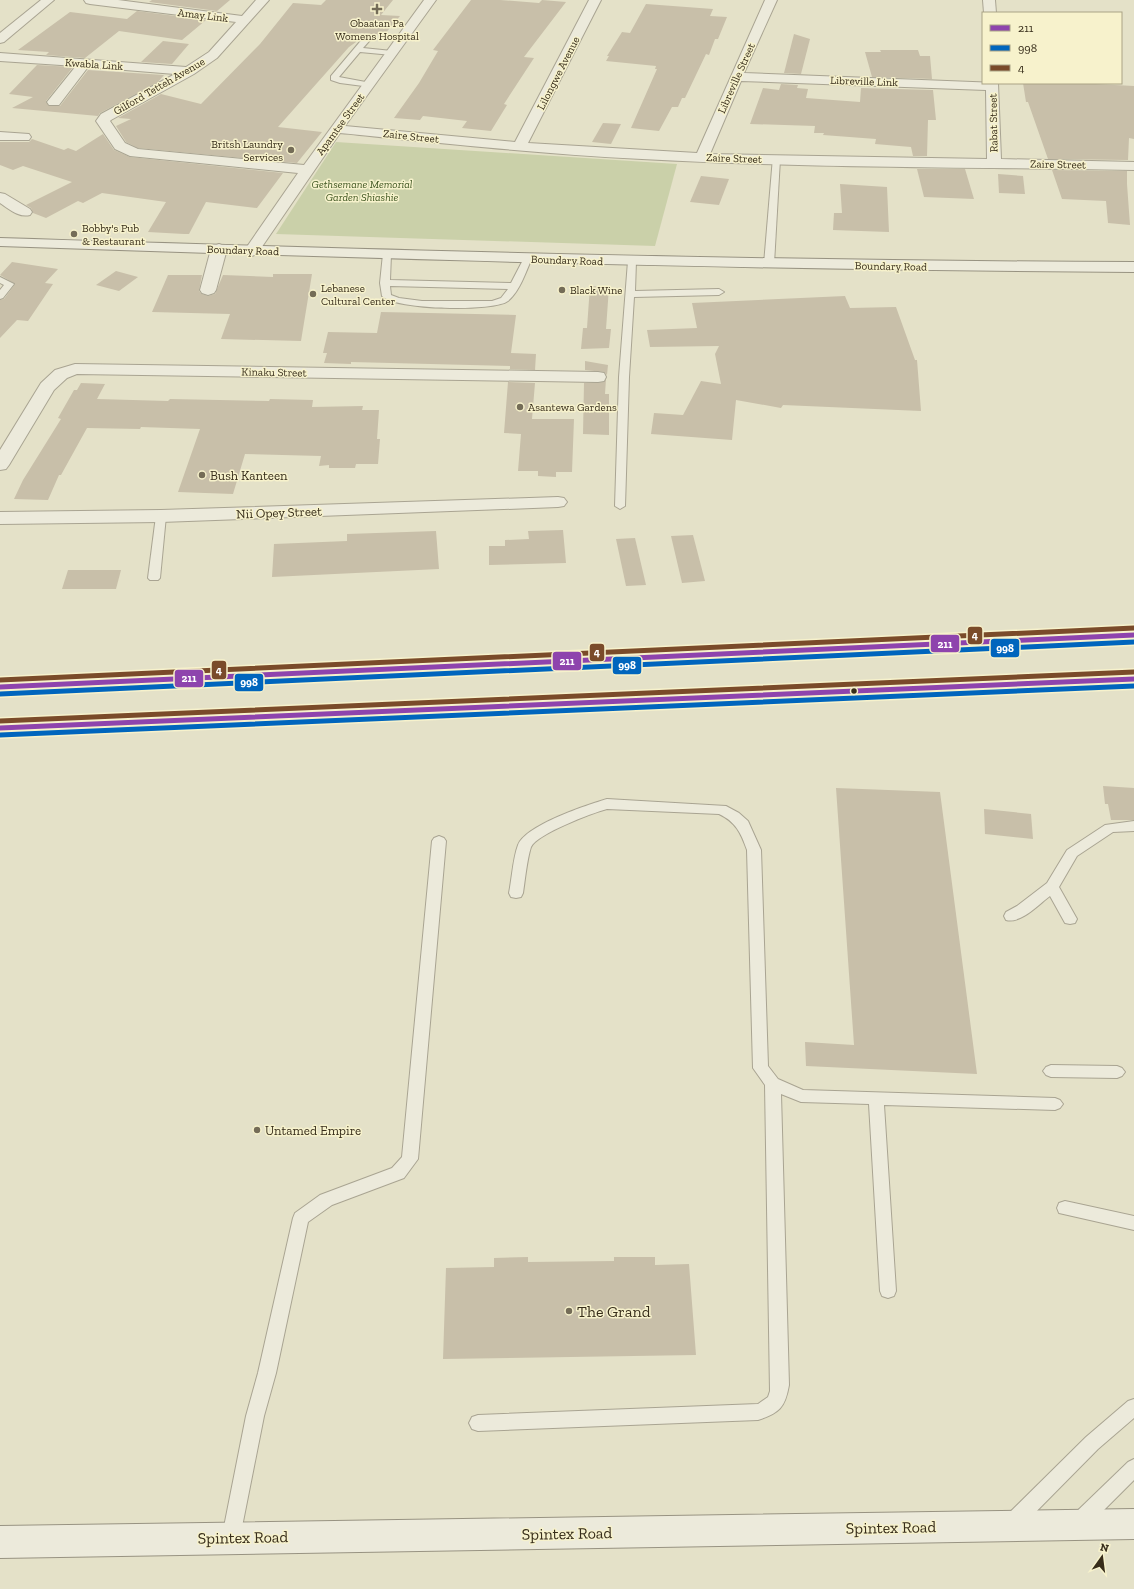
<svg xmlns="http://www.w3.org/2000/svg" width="1134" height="1589" font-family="'Zilla Slab',serif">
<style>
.cemetery{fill:#cad0a9}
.building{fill:#c8bfa9}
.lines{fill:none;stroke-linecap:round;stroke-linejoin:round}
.service-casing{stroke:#a9a492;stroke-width:2}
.minor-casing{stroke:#a9a492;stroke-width:2}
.secondary-casing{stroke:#989382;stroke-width:2}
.motorway-casing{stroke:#8e8a79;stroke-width:2}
.service{fill:#eceadb;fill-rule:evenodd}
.minor{fill:#eceadb;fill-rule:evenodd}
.secondary{fill:#eceadb;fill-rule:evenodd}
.motorway{fill:#d7d1b9;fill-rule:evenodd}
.bus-1-casing{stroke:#f7f2cc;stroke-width:8}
.bus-2-casing{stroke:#f7f2cc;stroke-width:8}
.bus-3-casing{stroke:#f7f2cc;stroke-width:8}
.bus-1{stroke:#8e44ad;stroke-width:5}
.bus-2{stroke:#0065bd;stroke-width:5}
.bus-3{stroke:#7a4b2a;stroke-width:5}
.poi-dot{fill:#746c57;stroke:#f7f2cc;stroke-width:1.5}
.bus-dot{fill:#372d1a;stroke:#f7f2cc;stroke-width:1.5}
.labels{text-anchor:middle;stroke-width:3;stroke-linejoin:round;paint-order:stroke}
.far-street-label{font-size:11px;fill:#372d1a;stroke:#f7f2cc}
.far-poi-label{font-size:11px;fill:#372d1a;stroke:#f7f2cc;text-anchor:start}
.far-park-label{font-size:11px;font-style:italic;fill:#3e5520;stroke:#f7f2cc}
.poi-label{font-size:13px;fill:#372d1a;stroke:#f7f2cc;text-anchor:start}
.street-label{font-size:13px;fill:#372d1a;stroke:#f7f2cc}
.near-poi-label{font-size:16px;fill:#372d1a;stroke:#f7f2cc;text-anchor:start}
.near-street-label{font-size:16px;fill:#372d1a;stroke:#f7f2cc}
.line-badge{stroke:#f7f2cc;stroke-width:1.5}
.badge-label{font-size:11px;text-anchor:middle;font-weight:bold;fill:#fff}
</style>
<rect width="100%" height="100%" fill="#e4e1c8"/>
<!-- cemetery -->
<path class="cemetery" d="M336,142L677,164L655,246L276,234Z"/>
<!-- building -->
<g class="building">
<path d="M152,0H230L217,11L149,2Z"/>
<path d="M326,0H393L381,15L400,16L384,35L359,33L356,42L349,47L278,127L322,132L297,163L138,148L126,142L116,126L131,119L118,118L161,94L201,104L260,44L293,3L321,5Z"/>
<path d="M471,0H500L539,3L542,0L566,2L524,57L534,58L504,104L507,105L491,131L462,128L467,121L423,116L420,120L394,118L419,83L438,51L433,50Z"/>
<path d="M646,4L713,9L710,16L727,17L718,39H715L709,55L706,54L685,98H682L678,107H672L659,131L631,128L657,69H655L656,66L606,61L609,56H607L622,32L630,33Z"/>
<path d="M137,11L206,20L182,40L119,31L85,58L46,55L49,52L18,50L70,12L127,19Z"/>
<path d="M794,34L810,39L801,74L784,73Z"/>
<path d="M163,41L189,44L172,64L141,62Z"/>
<path d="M880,50H918L920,56H930L932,79L872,77L865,52H881Z"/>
<path d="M37,65L73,67L46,101L49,106H60L88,70L164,75L158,82L100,113L98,116L12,108L33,97L9,94Z"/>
<path d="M1023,83H1077L1134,86V139L1129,138L1128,160L1048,159L1028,102H1026Z"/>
<path d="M781,84L798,85L797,88L808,89L806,98L860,102L861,88L933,90L936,120H928L927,156H913L911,147L875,144L876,139L823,135L824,133H814L815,126L750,124L763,88L779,90Z"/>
<path d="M603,123L621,124L611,144L592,142Z"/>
<path d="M103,134L114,150L130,157L283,173L257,208L206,202L189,234H184L148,232L166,202L102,193L83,203L78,201L46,218L33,213L31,208L26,205L72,182L23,166L13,170L0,165V142H29L32,139L64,150L68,148L76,151Z"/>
<path d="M917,169H965L974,199L924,197Z"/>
<path d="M1052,170L1127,171V184L1130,225L1108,223L1106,201L1062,199Z"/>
<path d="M998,174L1023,176L1025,194L999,193Z"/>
<path d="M701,176L729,179L719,205L690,202Z"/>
<path d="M840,184L887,187L889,232L833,230L834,213H842Z"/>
<path d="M12,262L58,269L45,283L53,284L28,321L17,320L0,338V300L4,299L15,284L0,275Z"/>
<path d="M116,271L138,277L119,291L96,285Z"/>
<path d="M273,274H312L301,341L221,339L230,314L152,312L168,275H202L199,291L202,294L208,296L215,294L223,275L273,277Z"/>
<path d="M590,286L609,287L606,329H611L609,348L581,349L583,328H587Z"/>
<path d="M845,296L850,308L896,307L915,360H917L921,411L783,405L781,408L736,400L732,440L651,434L654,413L683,415L701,381L721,384L715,354L719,346L650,347L647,330L697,328L692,303Z"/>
<path d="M381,312L516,315L511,353L536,354L535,370L510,369V361V366L351,362V364L324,363L327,353H323L328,332L377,333Z"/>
<path d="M585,361L608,365L607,375L604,372L585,370Z"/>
<path d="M606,379L605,394H609V435L583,434L584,383L604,382Z"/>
<path d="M508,382L535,383L532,419H574L572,472H556V477L538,476V471H518L521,434L504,433Z"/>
<path d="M81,383L105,384L97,399L168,401L170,399L269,401L270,399L313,400L312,407L363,406L362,410H379L377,439H380L378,464H356L355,468H329V465L319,466L321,456L245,454L233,494L178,492L200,429L141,427L140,429L87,428L61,475H59L48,500L14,499L23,480L61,419L58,418L74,390H77Z"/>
<path d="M563,530L566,563L489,565V546H505V540L529,539L528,531Z"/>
<path d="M436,531L439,569L272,577L274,544L347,541V534Z"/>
<path d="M693,535L705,581L682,583L671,536Z"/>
<path d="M635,538L646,585L626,586L616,539Z"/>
<path d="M68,570H121L116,589H62Z"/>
<path d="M1103,786L1134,788V820H1111L1108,804H1105Z"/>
<path d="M836,788L940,792L977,1074L806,1066L805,1042L854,1045Z"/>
<path d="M984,809L1031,814L1033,839L985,834Z"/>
<path d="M528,1257V1262L614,1261V1257H655V1265L689,1264L696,1355L443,1359L446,1268L494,1267V1258Z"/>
</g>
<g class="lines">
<!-- service casing -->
<g class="service-casing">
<g id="service">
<path d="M364,37H370L371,39L363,48L392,51L396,53L392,55L360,52L339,77L371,83V87L340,83L331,80V76Z"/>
<path d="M773,157H779L780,159L774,264L769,267L764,264Z"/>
<path d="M387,251L391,254L390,280L511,283L525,256H531L532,258C526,271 520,291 508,301C494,312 395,310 382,296L380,283L383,254ZM390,286L508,289L501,298L492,301H422L399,298L391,295Z"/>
<path d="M632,258L636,261L635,291L719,289L724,292L719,295L634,297L629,377L625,506L620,509L615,506L619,377L628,261Z"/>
<path d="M0,277L14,284L3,298L0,299V290L4,285L0,283Z"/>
<path d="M161,513L166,516L160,578L158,580H150L148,578L156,516Z"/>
<path d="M607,799L726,806L739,813L748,821L761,850L768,1066L778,1079L803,1090L1055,1098L1060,1100L1063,1104L1060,1108L1055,1110L884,1105L896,1291L894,1296L888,1298L882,1296L880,1291L869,1104L801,1102L781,1094L789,1385C785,1408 779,1413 758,1420L478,1431L472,1429L469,1423L472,1417L478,1415L758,1404L768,1397L770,1391L765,1085L753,1068L747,850C741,833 736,822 719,814L607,809C592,813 537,834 531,847C527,859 525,880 523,893L521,897L516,898L511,897L509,893C512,878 513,858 518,845C526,825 587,805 607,799Z"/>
<path d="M1134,821V831L1113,832L1077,856L1059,887L1077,919L1075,923L1070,924L1065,923L1050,896C1039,904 1021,924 1006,920L1004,916L1006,912L1017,906L1047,883L1067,850L1105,825Z"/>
<path d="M439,836L444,838L446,841L418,1159L404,1178L332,1205L308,1222L276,1373L264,1416L240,1537L238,1544L231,1546L224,1544L222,1537L246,1416L258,1373L293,1218L295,1213L320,1195L392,1168L402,1157L432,841L434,838Z"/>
<path d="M1051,1065L1117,1066L1122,1068L1125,1072L1122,1076L1117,1078L1051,1077L1046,1075L1043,1071L1046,1067Z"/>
<path d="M1065,1201L1134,1216V1230L1059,1213L1057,1208L1059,1203Z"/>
<path d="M1134,1399V1418L1098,1449L1019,1529L1012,1532L1005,1529L1003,1523L1005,1517L1086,1437L1128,1401Z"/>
<path d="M1134,1459V1480L1086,1528L1079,1531L1072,1528L1070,1522L1072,1516L1128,1462Z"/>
</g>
</g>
<!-- minor casing -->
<g class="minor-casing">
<g id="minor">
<path d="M41,0H54L4,42L0,43V33Z"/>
<path d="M84,0H118L242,16L256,0H269L217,58L194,74L111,120L110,121L125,143L138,149L304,165L424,0H436L345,126L515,142L589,0H601L528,143L697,153L765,0H777L744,73L998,83L1001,159L1134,162V170C970,167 806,168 642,159C541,154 441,143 340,133L257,254L252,256L247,254L244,251L298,173L130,156L115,149L96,121L101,114L175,74L88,67L59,105H49L47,102L76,66L0,61V53L186,67L209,52L236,22L90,4L86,3ZM741,81L986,90L987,159L710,154Z"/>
<path d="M983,0H995L996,13H984Z"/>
<path d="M0,132L29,134L31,137L29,140H0Z"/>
<path d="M0,193L5,194L30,209L32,212L30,215C19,218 9,209 0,203Z"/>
<path d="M219,244L224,246L227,249L216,290L214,293L208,295L202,293L200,290L211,249L214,246Z"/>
<path d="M75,364L598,372L604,373L606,377L604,381L598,382L77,374L67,378L54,390L9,465L6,469L0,470V450L41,383L55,370Z"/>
<path d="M558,497L564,498L567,502L564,506L558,507L161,522L0,524V512L161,510Z"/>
</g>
</g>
<!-- secondary casing -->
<g class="secondary-casing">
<g id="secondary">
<path d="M0,238C378,250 756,261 1134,262V272C756,270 378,259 0,246Z"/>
<path d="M1134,1509V1539L0,1558V1526Z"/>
</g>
</g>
<!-- motorway casing -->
<g class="motorway-casing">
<g id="motorway">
<path d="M1134,629V641L0,694V680Z"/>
<path d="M1134,672V686L0,735V721Z"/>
</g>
</g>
<!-- service -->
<use href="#service" class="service"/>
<!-- minor -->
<use href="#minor" class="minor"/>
<!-- secondary -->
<use href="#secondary" class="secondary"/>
<!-- motorway -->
<use href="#motorway" class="motorway"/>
<!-- bus-1 casing -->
<g class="bus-1-casing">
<g id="bus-1">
<path d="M0,687L1134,635"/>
<path d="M0,728L1134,679"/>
</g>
</g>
<!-- bus-2 casing -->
<g class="bus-2-casing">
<g id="bus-2">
<path d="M0,694L1134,642"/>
<path d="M0,735L1134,686"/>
</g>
</g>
<!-- bus-3 casing -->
<g class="bus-3-casing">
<g id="bus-3">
<path d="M0,680L1134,628"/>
<path d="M0,721L1134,672"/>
</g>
</g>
<!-- bus-1 -->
<use href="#bus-1" class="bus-1"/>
<!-- bus-2 -->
<use href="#bus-2" class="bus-2"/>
<!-- bus-3 -->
<use href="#bus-3" class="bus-3"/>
</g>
<!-- markers -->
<g class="poi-dot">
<path d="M375 3h4v4h4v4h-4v4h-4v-4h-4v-4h4z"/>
<circle cx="291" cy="150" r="4"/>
<circle cx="74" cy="234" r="4"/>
<circle cx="562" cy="290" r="4"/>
<circle cx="313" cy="294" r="4"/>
<circle cx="520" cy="407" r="4"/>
<circle cx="202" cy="475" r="4"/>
<circle cx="257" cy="1130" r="4"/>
<circle cx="569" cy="1311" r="4"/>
</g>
<circle class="bus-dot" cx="854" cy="691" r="3.5"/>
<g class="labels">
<!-- far-street labels -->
<g class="far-street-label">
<text transform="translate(203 15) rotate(7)" y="4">Amay Link</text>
<text transform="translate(94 64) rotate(4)" y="4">Kwabla Link</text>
<text transform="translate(558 73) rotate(-63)" y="4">Lilongwe Avenue</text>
<text transform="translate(736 78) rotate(-66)" y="4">Libreville Street</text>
<text transform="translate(864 81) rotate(2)" y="4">Libreville Link</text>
<text transform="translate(159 86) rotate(-30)" y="4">Gilford Tetteh Avenue</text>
<text transform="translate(993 123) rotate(-91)" y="4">Rabat Street</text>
<text transform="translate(340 124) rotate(-54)" y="4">Apamtse Street</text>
<text transform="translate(411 136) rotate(6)" y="4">Zaire Street</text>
<text transform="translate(734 158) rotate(2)" y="4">Zaire Street</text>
<text transform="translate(1058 164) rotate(1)" y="4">Zaire Street</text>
<text transform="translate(243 250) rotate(2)" y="4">Boundary Road</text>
<text transform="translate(567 260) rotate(2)" y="4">Boundary Road</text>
<text transform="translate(891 266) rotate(1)" y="4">Boundary Road</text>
<text transform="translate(274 372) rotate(1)" y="4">Kinaku Street</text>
</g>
<!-- far-poi labels -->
<g class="far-poi-label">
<text x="377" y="27" text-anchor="middle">Obaatan Pa<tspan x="377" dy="13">Womens Hospital</tspan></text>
<text x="283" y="148" text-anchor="end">Britsh Laundry<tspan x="283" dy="13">Services</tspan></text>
<text x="82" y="232">Bobby's Pub<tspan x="82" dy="13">&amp; Restaurant</tspan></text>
<text x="321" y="292">Lebanese<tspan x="321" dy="13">Cultural Center</tspan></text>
<text x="570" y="294">Black Wine</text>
<text x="528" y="411">Asantewa Gardens</text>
</g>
<!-- far-park labels -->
<g class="far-park-label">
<text x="362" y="188">Gethsemane Memorial<tspan x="362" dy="13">Garden Shiashie</tspan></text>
</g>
<!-- poi labels -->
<g class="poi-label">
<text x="210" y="480">Bush Kanteen</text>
<text x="265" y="1135">Untamed Empire</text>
</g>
<!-- street labels -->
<g class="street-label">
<text transform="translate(279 512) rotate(-2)" y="5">Nii Opey Street</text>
</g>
<!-- near-poi labels -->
<g class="near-poi-label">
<text x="577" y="1317">The Grand</text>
</g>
<!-- near-street labels -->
<g class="near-street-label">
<text transform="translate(891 1527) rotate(-1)" y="6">Spintex Road</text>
<text transform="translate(567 1533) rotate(-1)" y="6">Spintex Road</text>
<text transform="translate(243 1537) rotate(-1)" y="6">Spintex Road</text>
</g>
</g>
<g class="line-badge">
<rect x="967" y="626" width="16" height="19" rx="4" fill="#7a4b2a"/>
<rect x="930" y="634" width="30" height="19" rx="4" fill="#8e44ad"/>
<rect x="990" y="638" width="30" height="20" rx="4" fill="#0065bd"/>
<rect x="589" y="643" width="16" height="19" rx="4" fill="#7a4b2a"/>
<rect x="552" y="651" width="30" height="20" rx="4" fill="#8e44ad"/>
<rect x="612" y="656" width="30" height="19" rx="4" fill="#0065bd"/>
<rect x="211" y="660" width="16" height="20" rx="4" fill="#7a4b2a"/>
<rect x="174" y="669" width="30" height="19" rx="4" fill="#8e44ad"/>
<rect x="234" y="673" width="30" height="19" rx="4" fill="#0065bd"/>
</g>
<g class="badge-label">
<text x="975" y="639">4</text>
<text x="945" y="648">211</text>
<text x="1005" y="652">998</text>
<text x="597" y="656">4</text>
<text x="567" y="665">211</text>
<text x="627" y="669">998</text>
<text x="219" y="674">4</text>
<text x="189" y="682">211</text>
<text x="249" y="686">998</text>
</g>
<!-- legend -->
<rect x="982" y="12" width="140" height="72" fill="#f7f2cc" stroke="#aaa385"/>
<rect x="990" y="25" width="20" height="6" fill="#8e44ad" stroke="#aaa385"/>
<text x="1018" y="32" font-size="12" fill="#372d1a">211</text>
<rect x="990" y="45" width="20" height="6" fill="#0065bd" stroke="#aaa385"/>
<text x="1018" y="52" font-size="12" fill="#372d1a">998</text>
<rect x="990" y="65" width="20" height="6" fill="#7a4b2a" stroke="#aaa385"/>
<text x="1018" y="72" font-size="12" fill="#372d1a">4</text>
<!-- north arrow -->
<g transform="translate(1102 1557) rotate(14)" stroke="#f7f2cc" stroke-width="3" paint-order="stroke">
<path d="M0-3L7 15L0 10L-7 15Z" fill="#372d1a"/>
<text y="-6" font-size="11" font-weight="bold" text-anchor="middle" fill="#372d1a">N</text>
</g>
</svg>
